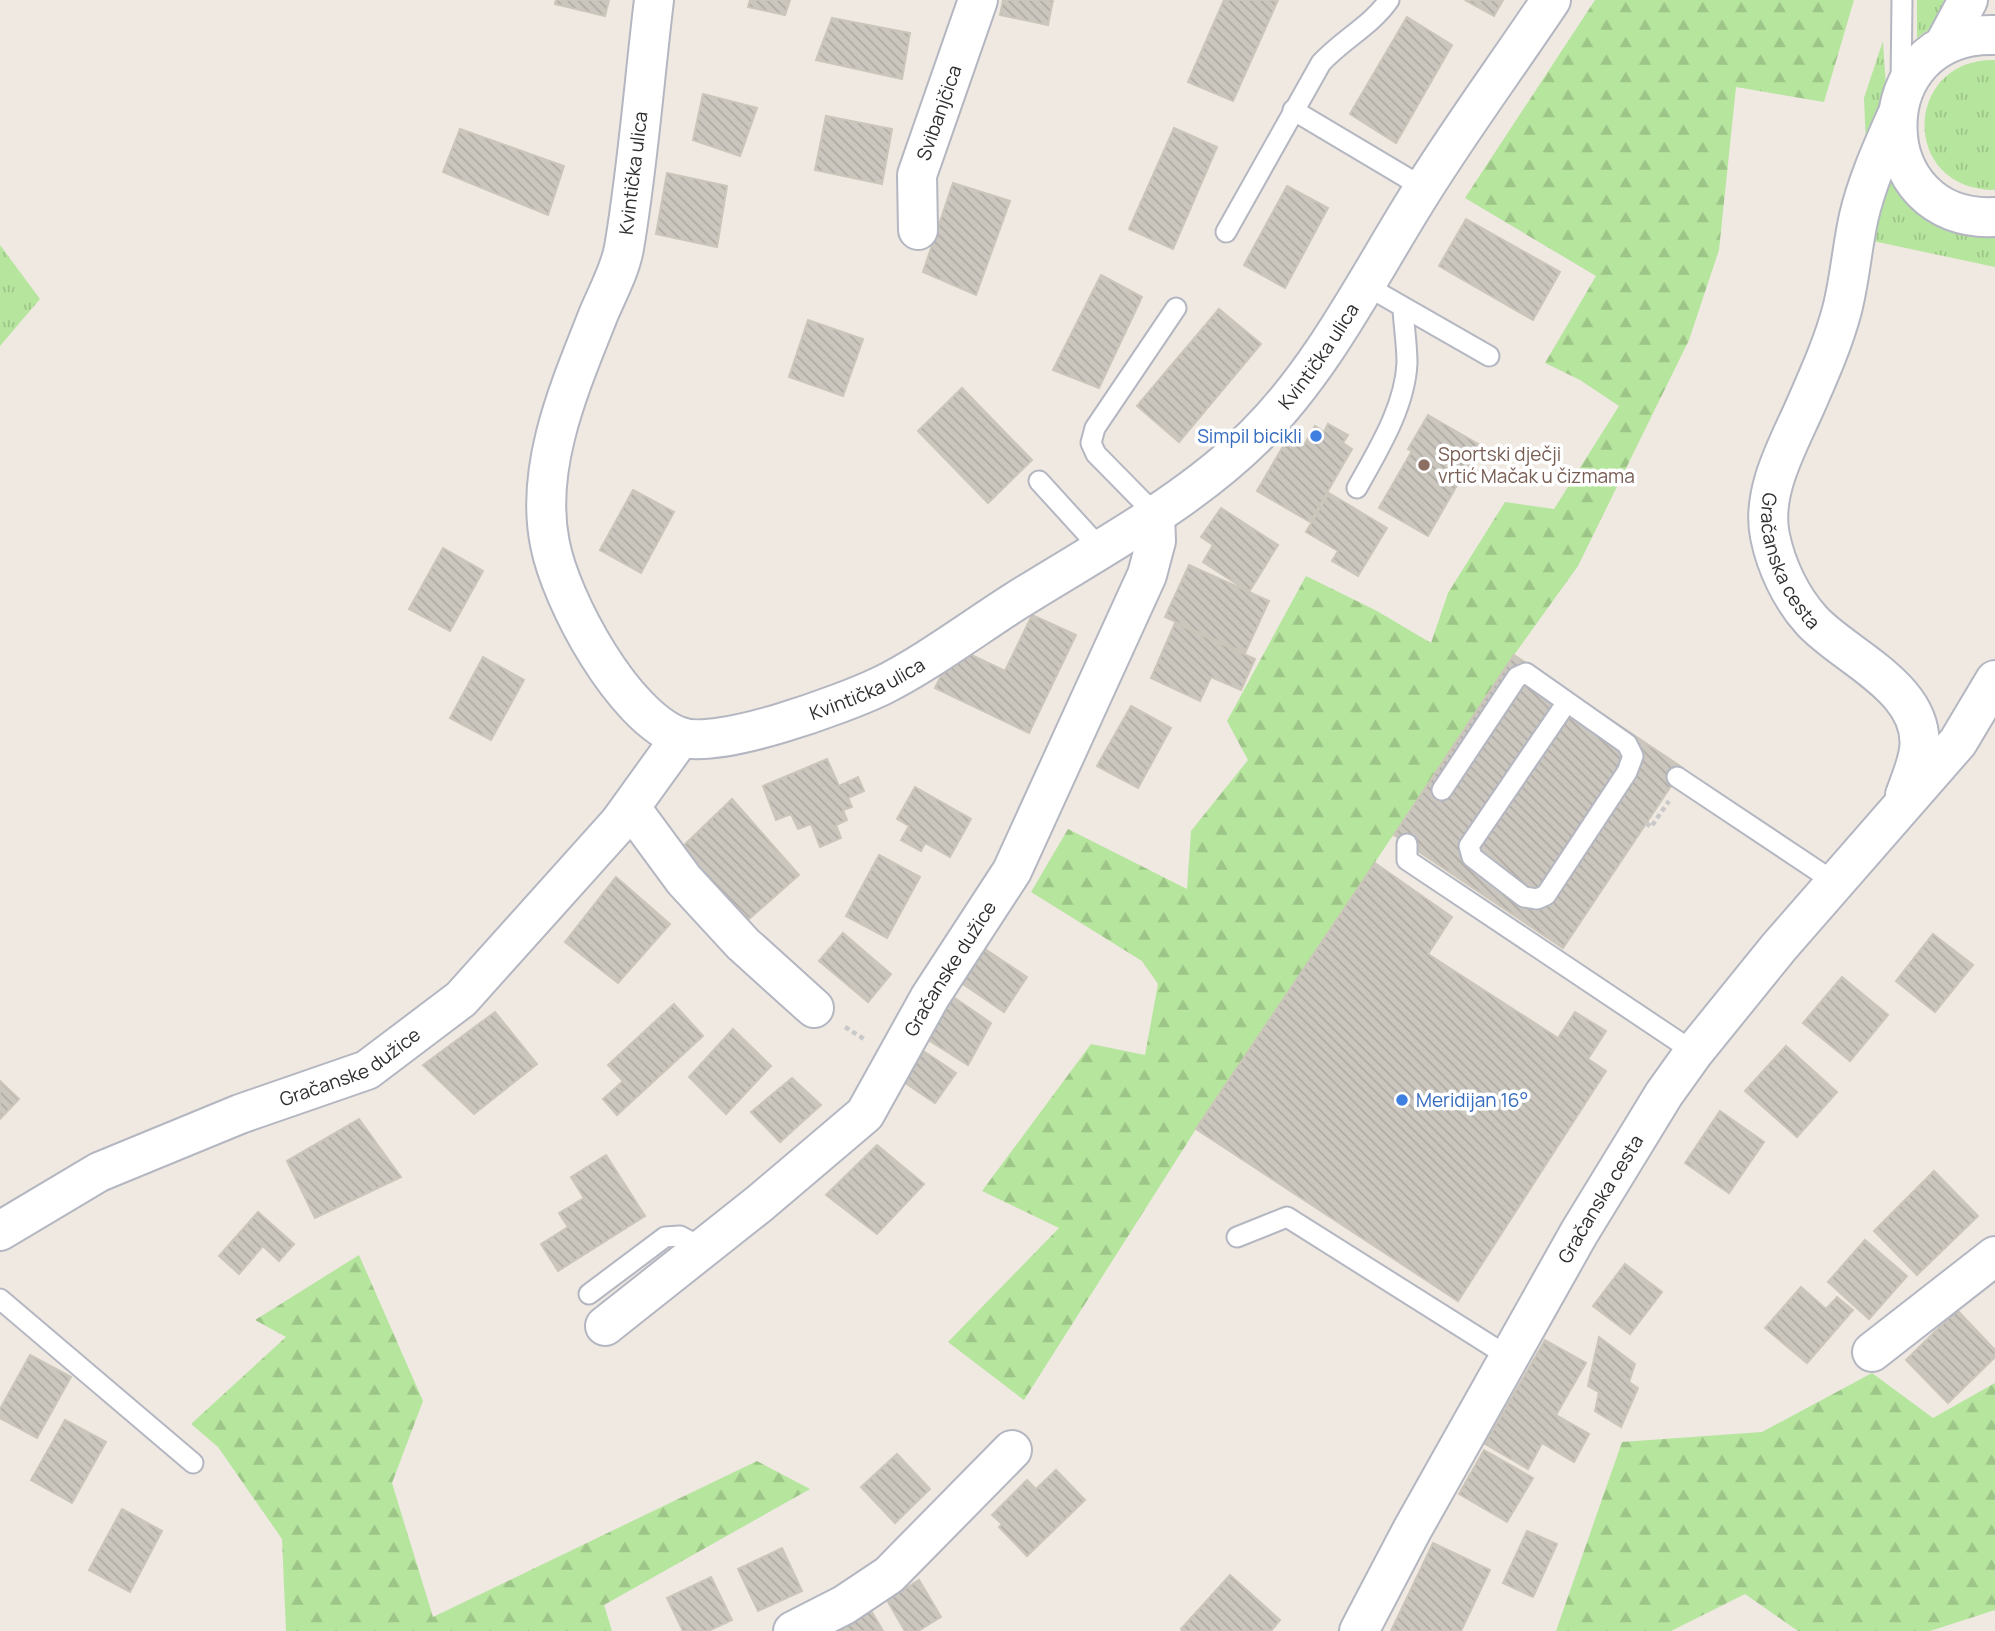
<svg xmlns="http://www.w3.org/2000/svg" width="1995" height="1631" font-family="Manrope,sans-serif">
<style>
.grass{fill:url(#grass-tufts)}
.forest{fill:url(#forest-firs)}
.building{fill:url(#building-back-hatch);stroke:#cbc5ba;stroke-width:2}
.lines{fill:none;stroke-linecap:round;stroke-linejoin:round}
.lane-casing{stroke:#b4b7c1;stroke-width:23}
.street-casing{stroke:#b4b7c1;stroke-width:42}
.secondary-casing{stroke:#b4b7c1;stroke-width:42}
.path{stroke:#c9c9c9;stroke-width:4.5;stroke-dasharray:5 3.5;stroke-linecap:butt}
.lane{stroke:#fff;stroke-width:19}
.street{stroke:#fff;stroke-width:38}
.secondary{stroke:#fff;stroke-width:38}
.shop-dot{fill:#3f7fe0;stroke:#fff;stroke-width:2.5}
.education-dot{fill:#8d6e63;stroke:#fff;stroke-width:2.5}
.labels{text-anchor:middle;stroke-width:7;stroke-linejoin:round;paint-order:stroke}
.street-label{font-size:19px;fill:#2e2e2e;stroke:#fff}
.shop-label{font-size:19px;fill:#366cbe;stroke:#fff;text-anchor:end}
.education-label{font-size:19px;fill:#785e54;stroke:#fff;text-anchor:start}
</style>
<defs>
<pattern id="grass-tufts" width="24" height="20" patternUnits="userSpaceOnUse" patternTransform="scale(1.75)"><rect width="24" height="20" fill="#b6e59e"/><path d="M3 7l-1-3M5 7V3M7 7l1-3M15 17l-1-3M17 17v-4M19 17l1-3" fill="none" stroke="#9dc588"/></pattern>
<pattern id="forest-firs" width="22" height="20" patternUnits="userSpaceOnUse" patternTransform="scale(1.75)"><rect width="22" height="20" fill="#b6e59e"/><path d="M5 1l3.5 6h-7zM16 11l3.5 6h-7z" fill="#9dc588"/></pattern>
<pattern id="building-back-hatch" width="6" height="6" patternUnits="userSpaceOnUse" patternTransform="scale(1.75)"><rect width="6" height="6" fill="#cbc7bf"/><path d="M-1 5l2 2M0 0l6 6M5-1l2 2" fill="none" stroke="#afaba4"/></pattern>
</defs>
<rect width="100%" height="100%" fill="#efe9e1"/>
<!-- grass -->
<g class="grass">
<path d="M1917,0H1944L1934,26L1917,38Z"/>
<path d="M1883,41L1886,88L1866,144L1864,98Z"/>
<path d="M1995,60V190C1899,190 1903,58 1995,60Z"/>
<path d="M1889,180L1914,205L1950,232L1995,237V267L1873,241L1875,220Z"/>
<path d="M0,245L40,299L0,346Z"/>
</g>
<!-- forest -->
<g class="forest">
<path d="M1595,0H1854L1824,102L1736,87L1719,250L1689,340L1578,566L1514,655L1196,1129L1024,1400L948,1342L1059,1228L982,1191L1091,1044L1145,1055L1158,984L1142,961L1031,892L1068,829L1187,889L1191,831L1248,760L1227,721L1306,576L1377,611L1431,643L1448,593L1505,502L1554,509L1619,406L1580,380L1545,363L1596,276L1465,198Z"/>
<path d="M359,1255L423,1401L392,1483L433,1617L757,1461L810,1489L604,1605L612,1631H286L282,1539L218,1447L191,1424L286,1337L255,1320Z"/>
<path d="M1872,1373L1933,1418L1995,1383V1610L1930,1631H1798L1745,1594L1671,1631H1556L1622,1442L1762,1432Z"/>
</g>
<!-- building -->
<g class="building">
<path d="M556,0H609L605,16L555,4Z"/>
<path d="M750,0H790L785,15L748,7Z"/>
<path d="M1003,0H1053L1048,25L1000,15Z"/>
<path d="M1224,0H1278L1233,101L1188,82Z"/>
<path d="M1465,0H1503L1494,16Z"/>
<path d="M1407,17L1452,45L1396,143L1350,114Z"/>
<path d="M832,18L910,33L902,79L816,60Z"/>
<path d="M703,94L757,108L740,156L693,140Z"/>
<path d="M826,116L892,129L882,184L815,170Z"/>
<path d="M1174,128L1217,147L1173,249L1129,229Z"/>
<path d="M460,129L564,166L548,215L443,172Z"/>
<path d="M667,173L727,186L717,247L656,234Z"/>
<path d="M953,183L1010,201L976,295L923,272Z"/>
<path d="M1287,186L1328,208L1285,288L1244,265Z"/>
<path d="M1466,219L1560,272L1533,320L1439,266Z"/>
<path d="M1101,275L1142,297L1099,388L1053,370Z"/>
<path d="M1219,309L1261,344L1179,442L1137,406Z"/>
<path d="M808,320L863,339L843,396L789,377Z"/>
<path d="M962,388L1032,460L988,503L918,431Z"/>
<path d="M1428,415L1480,445L1428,536L1379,508L1412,451L1408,449Z"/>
<path d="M1328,424L1348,435L1343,443L1352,449L1310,522L1257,491L1288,438L1303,447L1315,426L1324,432Z"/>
<path d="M633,490L674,512L641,573L600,550Z"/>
<path d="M1329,493L1387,528L1358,576L1332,561L1338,551L1306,532Z"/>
<path d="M1221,508L1278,545L1249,592L1203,562L1213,545L1201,537Z"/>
<path d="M443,548L483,571L450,631L409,609Z"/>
<path d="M1189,565L1269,601L1245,653L1165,617Z"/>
<path d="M1032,615L1076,635L1029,733L935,688L955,647L1005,671Z"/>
<path d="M1175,623L1255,659L1241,690L1211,677L1200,701L1151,678Z"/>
<path d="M1514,655L1683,768L1563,948L1394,835Z"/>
<path d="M483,657L524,680L491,740L450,718Z"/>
<path d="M1131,706L1171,728L1138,788L1097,766Z"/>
<path d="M827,759L839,786L858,777L864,791L848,798L852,807L843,810L847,820L836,825L841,838L820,847L811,824L798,829L791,814L776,820L763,786Z"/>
<path d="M915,787L971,819L950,857L925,843L921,851L901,840L909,826L897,819Z"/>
<path d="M732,799L799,875L749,919L678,851Z"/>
<path d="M879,855L920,877L887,938L846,916Z"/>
<path d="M1375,863L1452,917L1428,954L1558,1038L1575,1012L1606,1031L1588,1059L1606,1071L1458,1301L1196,1129Z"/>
<path d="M616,877L670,924L618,983L565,942Z"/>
<path d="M843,933L891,974L868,1002L819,961Z"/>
<path d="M1933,934L1973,965L1935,1012L1896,981Z"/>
<path d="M982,947L1027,977L1004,1012L960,982Z"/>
<path d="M1842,977L1888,1015L1850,1061L1803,1023Z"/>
<path d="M949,994L991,1023L968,1065L919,1034Z"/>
<path d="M674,1004L703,1036L617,1115L603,1099L623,1081L608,1065Z"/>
<path d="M495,1012L537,1064L474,1114L423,1065Z"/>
<path d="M733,1029L771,1066L726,1114L689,1077Z"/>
<path d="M1786,1046L1837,1092L1797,1137L1745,1091Z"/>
<path d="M919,1048L956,1073L935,1103L898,1078Z"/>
<path d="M792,1078L821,1105L780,1142L751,1112Z"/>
<path d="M0,1081L19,1099L0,1119Z"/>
<path d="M1720,1111L1764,1142L1729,1193L1685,1163Z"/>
<path d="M359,1119L401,1177L315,1218L287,1161Z"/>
<path d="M877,1145L924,1184L877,1234L826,1195Z"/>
<path d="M606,1155L645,1216L558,1271L541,1244L568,1227L559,1213L584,1198L571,1177Z"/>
<path d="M1934,1171L1978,1216L1917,1275L1874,1231Z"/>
<path d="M258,1212L294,1244L279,1261L263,1246L239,1274L219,1256Z"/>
<path d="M1865,1240L1907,1276L1869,1319L1828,1282Z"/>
<path d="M1625,1264L1662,1292L1630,1334L1593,1306Z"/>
<path d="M1801,1287L1826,1309L1837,1297L1853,1310L1807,1363L1765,1328Z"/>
<path d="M1957,1310L1995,1350V1357L1948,1403L1906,1360Z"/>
<path d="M1599,1337L1635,1364L1629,1382L1638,1388L1621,1427L1595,1411L1599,1392L1588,1386Z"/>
<path d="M1545,1340L1586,1363L1556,1415L1589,1434L1574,1462L1542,1443L1528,1469L1485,1444Z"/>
<path d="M30,1355L71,1377L37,1438L0,1418V1409Z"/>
<path d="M65,1420L106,1442L72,1503L31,1480Z"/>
<path d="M1484,1450L1533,1478L1507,1522L1459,1494Z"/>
<path d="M897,1454L930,1489L895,1523L861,1487Z"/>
<path d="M1056,1470L1085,1500L1027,1556L999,1527L1002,1524L992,1515L1027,1480L1036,1489Z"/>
<path d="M122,1509L162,1531L130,1592L89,1570Z"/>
<path d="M1527,1531L1557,1544L1533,1597L1503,1583Z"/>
<path d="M1433,1543L1490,1570L1461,1631H1391Z"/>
<path d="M782,1548L802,1591L758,1611L738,1569Z"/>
<path d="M1230,1575L1280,1620L1271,1631H1183L1181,1629Z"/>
<path d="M711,1577L732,1620L708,1631H683L667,1598Z"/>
<path d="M919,1580L941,1617L918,1631H905L887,1600Z"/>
<path d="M866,1602L883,1631H826Z"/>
</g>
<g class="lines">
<!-- lane casing -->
<g class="lane-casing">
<g id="lane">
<path d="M1901,86L1902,0"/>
<path d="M1293,110L1424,188"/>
<path d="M1226,232L1321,63C1342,40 1372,25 1389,0"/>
<path d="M1365,285L1489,356"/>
<path d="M1039,481L1100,548"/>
<path d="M1357,488C1378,450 1405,407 1407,363C1407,345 1404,327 1403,309"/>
<path d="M1155,514L1096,454L1091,443L1095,428L1176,308"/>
<path d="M1677,777L1836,883"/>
<path d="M1442,790L1517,677L1526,673L1627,744L1633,756L1627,772L1546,895L1537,899L1524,897L1472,857L1469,846L1567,702"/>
<path d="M1407,844V860L1694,1052"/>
<path d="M1237,1237L1287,1217L1509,1357"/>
<path d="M589,1294L665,1237L680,1236L705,1249"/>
<path d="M0,1299L193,1463"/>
</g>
</g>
<!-- street casing -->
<g class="street-casing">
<g id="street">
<path id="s1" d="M654,0C644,82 638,166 624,248C620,270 608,292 599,313C571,384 534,466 550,544C561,601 623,716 680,737C719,750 843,704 881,686C924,665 975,627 1016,601C1097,550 1186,504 1254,437C1320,372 1364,285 1412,207C1455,136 1505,69 1551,0"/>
<path id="s2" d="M918,230L917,175L978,0"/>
<path d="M631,808L684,880L743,944L814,1008"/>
<path id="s3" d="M0,1231L99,1172L240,1114L367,1070L461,999L619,823L681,737"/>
<path id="s4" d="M605,1326L759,1204L865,1114L930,997L1012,871L1147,575L1156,541L1155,514"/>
<path d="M1872,1352L1995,1256"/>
<path d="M793,1631L844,1605L889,1575L1012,1450"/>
</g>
</g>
<!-- secondary casing -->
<g class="secondary-casing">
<g id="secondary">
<path d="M1995,35C1863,31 1867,224 1995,217"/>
<path d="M1944,45L1968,0"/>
<path id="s5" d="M1896,117C1882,149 1867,182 1859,216C1852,247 1850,279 1842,310C1833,344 1818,377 1804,409C1787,447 1761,493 1770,536C1776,566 1791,598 1812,621C1845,657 1927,689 1919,750C1917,765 1910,781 1905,795"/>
<path id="s6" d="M1359,1631L1412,1530L1579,1233L1664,1094L1694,1052L1779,947L1958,742L1995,680"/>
</g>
</g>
<!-- path -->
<g class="path">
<path d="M1646,823L1651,827L1669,801"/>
<path d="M845,1027L864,1039"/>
</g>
<!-- lane -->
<use href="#lane" class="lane"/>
<!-- street -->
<use href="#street" class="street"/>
<!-- secondary -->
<use href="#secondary" class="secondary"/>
</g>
<!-- markers -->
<g class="shop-dot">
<circle cx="1316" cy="436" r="7"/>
<circle cx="1402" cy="1100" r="7"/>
</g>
<circle class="education-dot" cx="1424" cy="465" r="7"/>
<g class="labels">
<!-- street labels -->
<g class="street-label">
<text dy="7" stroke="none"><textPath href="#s2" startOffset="121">Svibanjčica</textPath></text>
<text transform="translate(633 173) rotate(-83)" y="7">Kvintička ulica</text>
<text dy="7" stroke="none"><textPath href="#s1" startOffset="1561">Kvintička ulica</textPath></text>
<text dy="7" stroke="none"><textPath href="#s5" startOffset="471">Gračanska cesta</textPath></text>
<text dy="7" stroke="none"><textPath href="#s1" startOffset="994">Kvintička ulica</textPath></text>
<text dy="7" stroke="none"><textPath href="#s4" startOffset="504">Gračanske dužice</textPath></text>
<text dy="7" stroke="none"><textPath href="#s3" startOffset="388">Gračanske dužice</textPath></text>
<text dy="7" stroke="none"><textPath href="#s6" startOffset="495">Gračanska cesta</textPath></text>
</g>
<!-- shop labels -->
<g class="shop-label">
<text x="1302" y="443">Simpil bicikli</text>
<text x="1416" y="1107" text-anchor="start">Meridijan 16°</text>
</g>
<!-- education labels -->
<g class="education-label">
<text x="1438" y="461">Sportski dječji<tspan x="1438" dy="22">vrtić Mačak u čizmama</tspan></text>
</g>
</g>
</svg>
